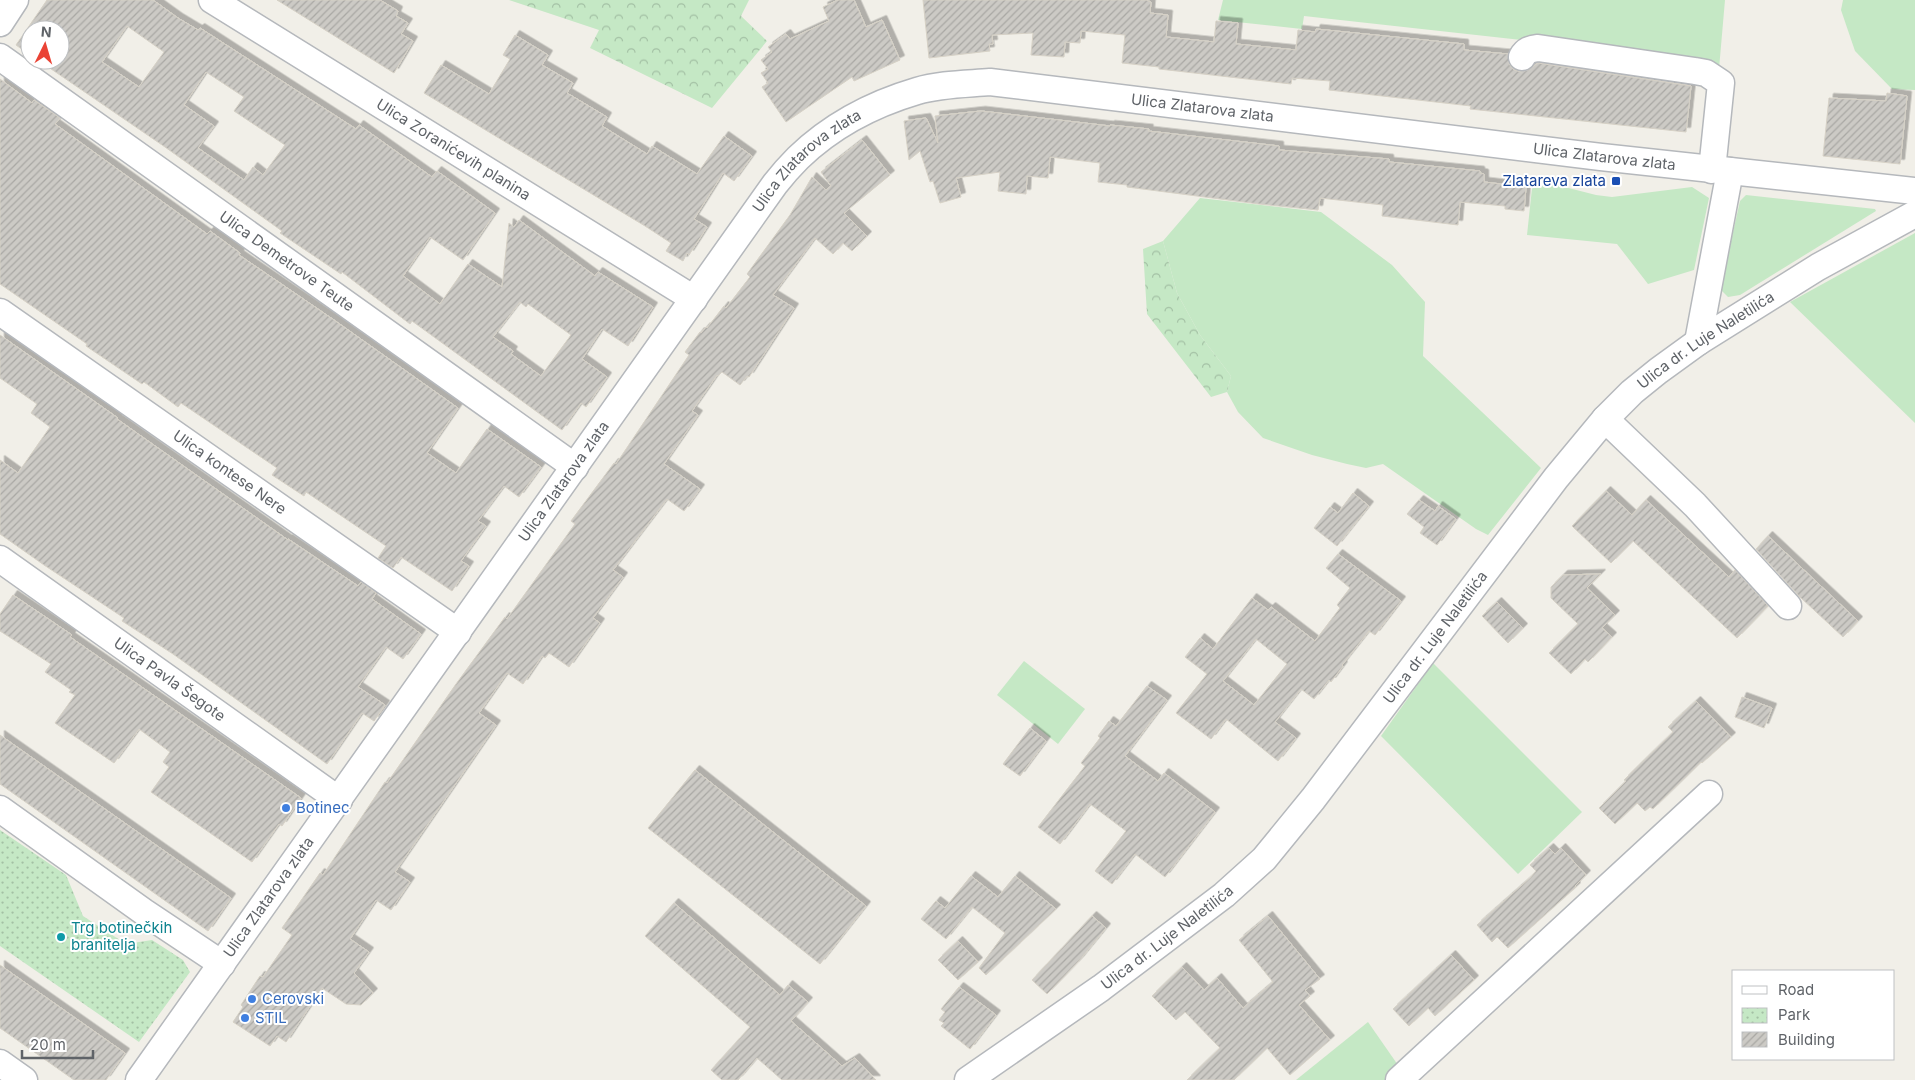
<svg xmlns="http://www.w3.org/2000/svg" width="1915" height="1080" font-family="Inter,sans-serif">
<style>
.green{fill:#c5e8c5}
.forest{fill:url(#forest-crowns)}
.park{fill:url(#park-dots)}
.building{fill:url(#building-hatch);stroke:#d6d1c6;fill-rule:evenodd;filter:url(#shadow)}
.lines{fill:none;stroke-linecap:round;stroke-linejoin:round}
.minor-casing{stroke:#b5b8bc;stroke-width:29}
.minor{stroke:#fff;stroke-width:26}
.transit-dot{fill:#1a4fb4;stroke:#fff;stroke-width:2}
.shop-dot{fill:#3f7fe0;stroke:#fff;stroke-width:2}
.culture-dot{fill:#0f9aa8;stroke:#fff;stroke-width:2}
.labels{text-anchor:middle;stroke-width:4;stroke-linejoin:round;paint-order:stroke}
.street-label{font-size:15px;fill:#5f6368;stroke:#fff}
.transit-label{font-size:15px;fill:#164399;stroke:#fff;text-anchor:end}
.shop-label{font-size:15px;fill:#366cbe;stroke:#fff;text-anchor:start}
.culture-label{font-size:15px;fill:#0d838f;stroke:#fff;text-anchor:start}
</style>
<defs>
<pattern id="forest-crowns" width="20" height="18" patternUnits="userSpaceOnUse" patternTransform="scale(1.25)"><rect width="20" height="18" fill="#c5e8c5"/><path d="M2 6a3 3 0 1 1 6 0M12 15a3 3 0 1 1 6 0" fill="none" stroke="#a3c0a4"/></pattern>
<pattern id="park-dots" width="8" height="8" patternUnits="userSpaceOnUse" patternTransform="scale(1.25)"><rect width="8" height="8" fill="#c5e8c5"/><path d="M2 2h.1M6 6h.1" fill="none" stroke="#a3c0a4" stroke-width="1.8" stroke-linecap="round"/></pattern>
<pattern id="building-hatch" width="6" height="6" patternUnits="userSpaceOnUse" patternTransform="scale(1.25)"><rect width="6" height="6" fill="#cccac5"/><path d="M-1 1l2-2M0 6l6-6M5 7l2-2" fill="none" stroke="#a9a8a4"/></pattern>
<filter id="shadow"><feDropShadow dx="4.5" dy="-4.5" stdDeviation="0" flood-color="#0004"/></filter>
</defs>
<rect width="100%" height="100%" fill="#f1efe8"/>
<!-- green -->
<g class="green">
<path d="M1223,0H1725L1719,69L1531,41L1304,16L1302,29L1218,20Z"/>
<path d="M1843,0H1915V90L1892,89L1855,51L1841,10Z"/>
<path d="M1533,179L1596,195L1612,197L1692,187L1709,198L1694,270L1648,284L1617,244L1527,235Z"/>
<path d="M1746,195L1875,209L1876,211L1740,295L1728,297L1722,291L1721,286L1740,201Z"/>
<path d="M1200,198L1321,212L1392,265L1425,302L1423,356L1541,468L1488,535L1476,529L1383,464L1366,468L1347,464L1312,455L1263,438L1238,412L1227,392L1231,376L1200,335L1177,293L1163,241Z"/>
<path d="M1915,233V423L1790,302Z"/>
<path d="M1024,661L1085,709L1058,744L997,695Z"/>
<path d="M1433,663L1582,812L1518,874L1381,736Z"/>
<path d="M1368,1022L1400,1068L1385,1080H1296Z"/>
</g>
<!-- forest -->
<g class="forest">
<path d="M509,0H749L741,16L767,41L712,108L590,48L599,30Z"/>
<path d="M1163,241L1177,293L1200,335L1231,376L1227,392L1211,397L1147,314L1143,249Z"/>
</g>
<!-- park -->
<path class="park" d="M0,830L66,875L83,916L126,944L152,940L183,960L190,972L139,1042L0,946Z"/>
<!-- building -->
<g class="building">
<path d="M47,0H153L178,18L198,30L200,28L356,129L359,125L432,177L437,171L495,213L463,260L430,237L403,276L440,304L468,264L502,287L509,223L514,227L519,220L595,276L598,272L653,307L628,346L602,329L582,359L607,377L586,407L581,403L562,430L412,321L410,324L342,272L341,274L280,233L282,231L165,147L38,60H60V30H30V55L16,45ZM127,26L164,52L139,87L102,62ZM206,72L244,97L234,111L285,145L263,175L253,167L244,180L198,148L214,126L184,105ZM520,302L526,307L528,304L571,335L541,376L511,354L513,351L493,337Z"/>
<path d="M277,0H380L398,11L396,16L408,23L401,34L413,41L394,73Z"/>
<path d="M838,0H854L866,27L882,20L900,60L854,81L852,77L786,122L762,87L768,83L761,73L768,69L761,60L772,52L768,47L786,34L790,39L829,21L823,7Z"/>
<path d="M923,0H1146L1151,2L1150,13L1168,15L1166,37L1214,42L1216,21L1238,23L1236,44L1296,50L1298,30L1315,32L1316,29L1464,44V50L1508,54L1509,64L1514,70L1521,72L1528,70L1538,63L1691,86L1686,132L1470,109L1471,106L1329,90L1330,81L1292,78L1291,84L1159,69V67L1122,63L1125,35L1081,31L1080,43L1065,42L1064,57L1031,55L1033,33L992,35L993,44H989L990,51L929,58Z"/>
<path d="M515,35L548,55L542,65L573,83L567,93L607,117L602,126L647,154L652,146L697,174L724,136L752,156L734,181L723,173L694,219L707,227L689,255L687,253L683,261L666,251L671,243L645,226L424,93L441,65L489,94L510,59L503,55Z"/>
<path d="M0,79L32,103L34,100L60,118L55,124L207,234L210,231L240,253L239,255L334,320L458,408L427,453L456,473L487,429L541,467L519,497L504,486L478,521L486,526L461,561L469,566L452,591L401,557L393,568L378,558L386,546L306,492L304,496L272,475L277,468L181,403L178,407L144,382L142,384L86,346L87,344L0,284Z"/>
<path d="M1887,93L1907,96L1900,164L1823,156L1829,98L1886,101Z"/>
<path d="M981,111L1110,126V125L1149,129L1148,131L1279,146V150L1389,159V162L1480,171V173L1484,174V182L1526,187L1524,211L1505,209V206L1460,202L1458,225L1382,216L1383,205L1320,198L1318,210L1259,204L1127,187V185L1098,182L1100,163L1050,157L1048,178L1027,176L1026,194L998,191L1000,172L956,178L961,197L940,203L933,181L930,182L920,151L909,160L904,121L926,118L938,143L935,116Z"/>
<path d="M862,140L890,175L844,213L867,236L852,251L843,243L833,254L815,238L773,295L794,308L749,377L747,376L740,385L722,372L718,376L717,375L692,411L698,415L664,464L700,489L684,511L667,499L613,570L623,577L593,618L600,623L569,667L549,653L545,658L542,656L523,684L507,673L479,713L496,725L395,872L410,882L391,910L376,900L350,939L369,952L354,973L373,993L361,1005L346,1004L322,988L286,1042L277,1036L270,1046L233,1022L243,1007L241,1005L260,976L263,977L292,935L282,928L320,873L323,875L385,782L387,783L456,684L505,617L507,619L575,524L571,521L614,463L616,464L689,355L685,352L700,332L701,333L706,327L707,328L724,306L726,308L750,277L747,274L790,215L812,177L826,190L831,186L821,172Z"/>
<path d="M0,335L118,418L117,419L288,540V539L358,586L361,582L376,593L372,599L421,634L403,659L386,647L358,687L385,705L374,721L362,713L327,764L173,654L122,621L124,618L44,565L0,534V460L18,473L50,427L31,413L37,404L0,378Z"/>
<path d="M1606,491L1632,515L1646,500L1729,577L1735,570L1768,606L1737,638L1633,541L1611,563L1572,526Z"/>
<path d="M1353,493L1369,506L1337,546L1314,528L1330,507L1338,513Z"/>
<path d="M1419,500L1435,511L1438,506L1456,519L1437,545L1420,533L1424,527L1407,514Z"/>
<path d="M1768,536L1858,621L1843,637L1800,597L1756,549Z"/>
<path d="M1338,554L1401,601L1375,635L1369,631L1342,665L1343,666L1331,682L1329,680L1314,699L1301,689L1275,722L1296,738L1278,761L1226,719L1211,739L1176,713L1207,674L1185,657L1200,638L1213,649L1252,598L1268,610L1271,607L1315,641L1340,608L1337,605L1350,588L1326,568ZM1256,639L1287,664L1254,705L1223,681Z"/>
<path d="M1601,574L1587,588L1615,615L1602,628L1612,637L1588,662L1585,659L1571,674L1549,653L1578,624L1551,598V587L1563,575Z"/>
<path d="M13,595L72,635L70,637L301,798L282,826L279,824L252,862L151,792L169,767L163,762L170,752L139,729L114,763L55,723L75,695L69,692L71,690L45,672L51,664L0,631V614Z"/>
<path d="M1497,602L1523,628L1508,643L1482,616Z"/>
<path d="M1147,686L1167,700L1125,756L1158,781L1164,773L1215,812L1165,877L1135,854L1112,884L1095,871L1126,831L1090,804L1060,844L1038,827L1085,766L1081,763L1100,738L1098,736L1109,721L1116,726Z"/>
<path d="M1742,697L1772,708L1764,728L1735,717Z"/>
<path d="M1696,701L1731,737L1702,763L1701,762L1653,809L1650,807L1645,811L1637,803L1615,824L1599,808L1626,781L1624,780L1673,732L1668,727Z"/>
<path d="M1030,728L1046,741L1020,776L1003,764Z"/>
<path d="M0,735L231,898L208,931L0,784Z"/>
<path d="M695,770L866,906L820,964L648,828Z"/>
<path d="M1549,848L1555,854L1561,848L1586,875L1575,886L1576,887L1508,948L1497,937L1492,942L1477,925L1530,878L1536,871L1530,865Z"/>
<path d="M971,876L998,897L1015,876L1056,909L986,975L979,968L1005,933L972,907L946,939L921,919L936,901L945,908Z"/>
<path d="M674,903L780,995L788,985L808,1002L791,1021L842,1066L855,1058L876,1080H782L757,1058L738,1080H722L711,1070L750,1027L645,936Z"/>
<path d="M1092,916L1106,928L1078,962L1047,994L1032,980Z"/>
<path d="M1268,916L1320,979L1305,990L1310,996L1299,1005L1330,1040L1290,1075L1267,1048L1234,1080H1187L1220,1048L1185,1012L1176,1020L1152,996L1182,967L1204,990L1217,978L1243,1008L1273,982L1239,940Z"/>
<path d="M958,941L978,962L958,980L938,960Z"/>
<path d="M1451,955L1474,980L1435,1016L1428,1008L1409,1026L1393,1009Z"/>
<path d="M0,965L125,1053L106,1080H74L0,1028Z"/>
<path d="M959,987L996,1015L970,1049L941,1026L944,1023L939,1020L945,1012L941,1009Z"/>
</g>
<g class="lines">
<!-- minor casing -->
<g class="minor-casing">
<g id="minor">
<path id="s1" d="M212,0L694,299"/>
<path d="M0,23L15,0"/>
<path id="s2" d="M0,57L575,467"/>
<path d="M1522,57C1526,50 1530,49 1538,48L1695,71L1706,73L1721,83L1712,170"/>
<path id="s3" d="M0,312L458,632"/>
<path d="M1698,342L1730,171"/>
<path d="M1605,419L1695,505L1788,606"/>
<path id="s4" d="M0,559L339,800"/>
<path d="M0,809L144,912L222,964"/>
<path d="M0,1063L24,1080"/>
<path id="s5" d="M139,1080L775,184C782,175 790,166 798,158C831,126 873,104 917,91C940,84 966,84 990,82L1601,157L1915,191"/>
<path id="s6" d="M968,1080L1101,988L1224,895L1264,859L1313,799L1556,478L1605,419L1632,392L1658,371L1698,342L1818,267L1915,214"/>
<path d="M1399,1080L1709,794"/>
</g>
</g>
<!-- minor -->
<use href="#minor" class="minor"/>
</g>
<!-- markers -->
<rect class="transit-dot" x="1611" y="176" width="10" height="10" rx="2.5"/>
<g class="shop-dot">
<circle cx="286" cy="808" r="5"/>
<circle cx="252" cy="999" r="5"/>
<circle cx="245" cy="1018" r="5"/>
</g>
<circle class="culture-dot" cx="61" cy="937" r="5"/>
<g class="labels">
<!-- street labels -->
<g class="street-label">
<text dy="5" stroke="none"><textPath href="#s5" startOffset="1559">Ulica Zlatarova zlata</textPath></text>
<text dy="5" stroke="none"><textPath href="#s1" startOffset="284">Ulica Zoranićevih planina</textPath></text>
<text dy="5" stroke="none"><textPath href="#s5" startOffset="1964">Ulica Zlatarova zlata</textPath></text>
<text dy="5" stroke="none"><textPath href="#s5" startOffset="1138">Ulica Zlatarova zlata</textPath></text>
<text dy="5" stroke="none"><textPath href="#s2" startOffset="352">Ulica Demetrove Teute</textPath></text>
<text dy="5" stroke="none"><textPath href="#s6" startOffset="1055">Ulica dr. Luje Naletilića</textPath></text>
<text dy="5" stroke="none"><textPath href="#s3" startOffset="280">Ulica kontese Nere</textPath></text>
<text dy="5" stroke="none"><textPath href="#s5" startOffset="734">Ulica Zlatarova zlata</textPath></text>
<text dy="5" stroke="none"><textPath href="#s6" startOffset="650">Ulica dr. Luje Naletilića</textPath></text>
<text dy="5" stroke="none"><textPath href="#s4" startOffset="208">Ulica Pavla Šegote</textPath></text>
<text dy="5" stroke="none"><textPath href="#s5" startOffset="224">Ulica Zlatarova zlata</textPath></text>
<text dy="5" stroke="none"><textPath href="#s6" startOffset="245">Ulica dr. Luje Naletilića</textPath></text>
</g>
<!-- transit labels -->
<g class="transit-label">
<text x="1606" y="186">Zlatareva zlata</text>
</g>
<!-- shop labels -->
<g class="shop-label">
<text x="296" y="813">Botinec</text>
<text x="262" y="1004">Cerovski</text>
<text x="255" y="1023">STIL</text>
</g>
<!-- culture labels -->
<g class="culture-label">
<text x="71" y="933">Trg botinečkih<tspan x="71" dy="17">branitelja</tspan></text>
</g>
</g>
<!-- legend -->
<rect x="1732" y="970" width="162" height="90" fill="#ffffff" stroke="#bfc1c3"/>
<rect x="1742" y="986" width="25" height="8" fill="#ffffff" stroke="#bfc1c3"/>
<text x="1778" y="995" font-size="15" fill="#5f6368">Road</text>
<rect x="1742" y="1008" width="25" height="15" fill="url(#park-dots)" stroke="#bfc1c3"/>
<text x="1778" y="1020" font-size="15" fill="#5f6368">Park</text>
<rect x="1742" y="1032" width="25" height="15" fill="url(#building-hatch)" stroke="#bfc1c3"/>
<text x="1778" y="1045" font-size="15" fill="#5f6368">Building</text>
<!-- north arrow -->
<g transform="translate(45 45) rotate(5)"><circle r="24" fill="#ffffff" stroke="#bfc1c3"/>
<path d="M0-4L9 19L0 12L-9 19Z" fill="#ea4335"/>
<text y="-8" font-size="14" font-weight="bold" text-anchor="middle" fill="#5f6368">N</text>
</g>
<!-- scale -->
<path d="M22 1050v8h71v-8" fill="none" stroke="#5f6368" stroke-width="2.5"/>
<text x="30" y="1050" font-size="15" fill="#5f6368" stroke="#ffffff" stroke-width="4" paint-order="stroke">20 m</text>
</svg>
